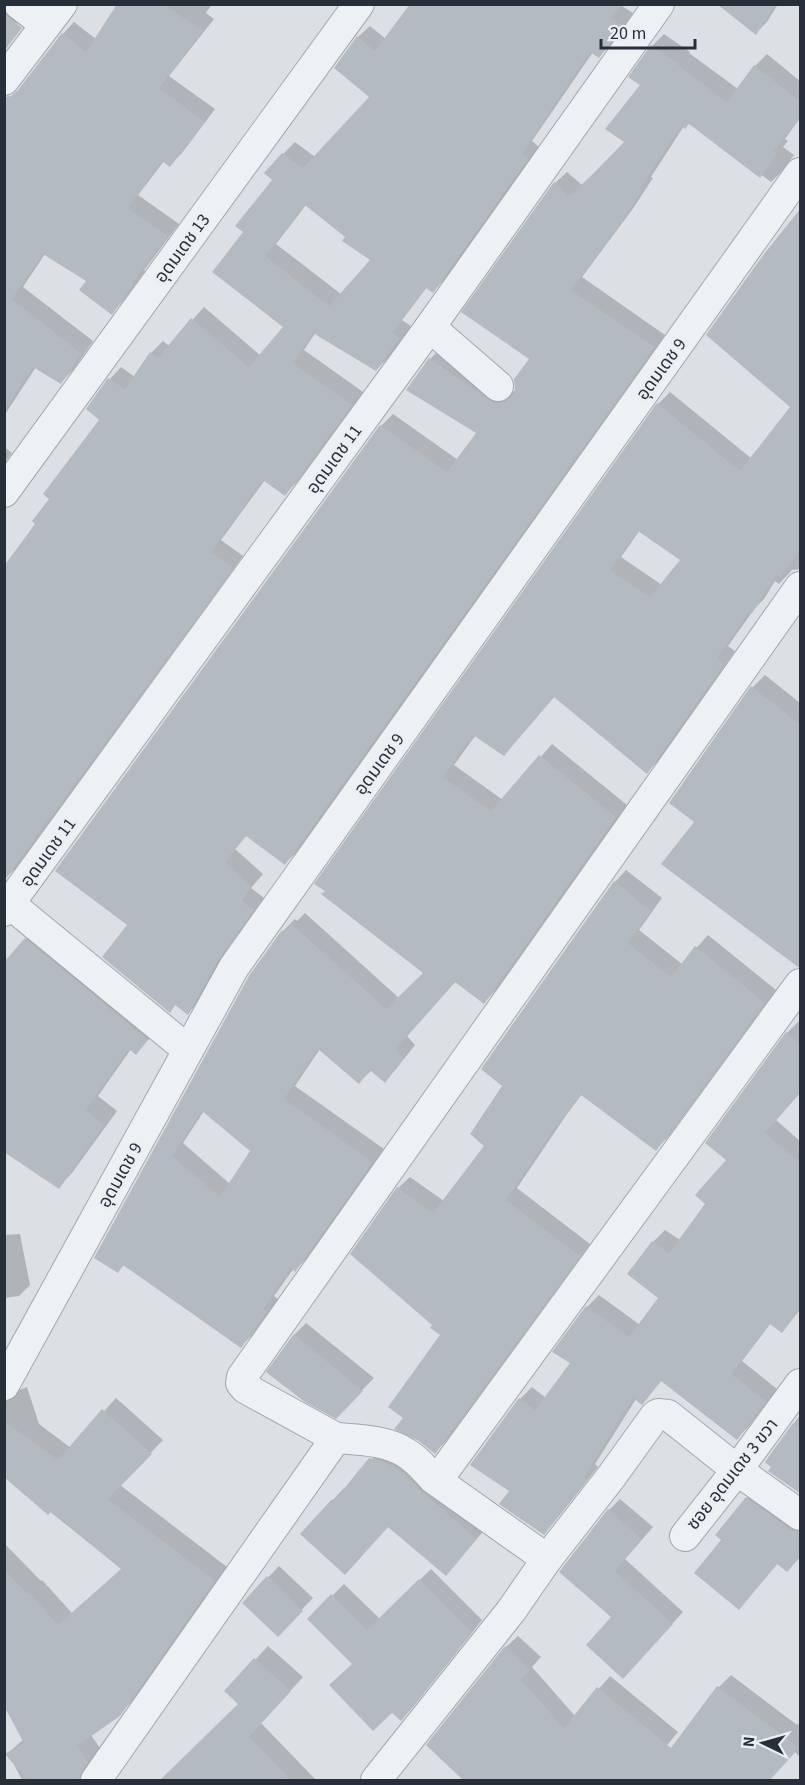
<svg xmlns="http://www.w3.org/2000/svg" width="805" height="1785" font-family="'Source Sans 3','Noto Sans Thai',sans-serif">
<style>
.shadow{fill:#0003;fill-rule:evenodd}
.building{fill:#b4bac1;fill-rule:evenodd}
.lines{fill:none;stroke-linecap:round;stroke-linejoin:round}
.street-casing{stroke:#a2a8ae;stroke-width:32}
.street{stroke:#eef1f4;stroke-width:30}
.labels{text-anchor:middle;stroke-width:6;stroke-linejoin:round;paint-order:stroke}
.street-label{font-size:18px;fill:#27303a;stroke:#ebeff3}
</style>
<rect width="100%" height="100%" fill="#dce0e5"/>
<!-- shadow -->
<g class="shadow">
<path d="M4,4L27,11L4,38Z"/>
<path d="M119,4H212L206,13L214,19L169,76L215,109L182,153L170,165L164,161L138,195L179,224L144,270L145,271L123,301L111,313L88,281L45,254L23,287L93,341L73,370L61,382L36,367L4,416V216L63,34L74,22L96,39Z"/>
<path d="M412,4H623L622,6L633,13L611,45L599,56L593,52L532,141L539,147L445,279L433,291L427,287L402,320L411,326L388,358L376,370L316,332L304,350L363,392L297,482L285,494L265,480L221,540L243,556L15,869L4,879L38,524L51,499L102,420L88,409L110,379L121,367L135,377L151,353L163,341L169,346L204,307L261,356L285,327L245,231L274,179L283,154L295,142L315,157L371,97L358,37L370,26L386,39ZM306,205L347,237L372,259L341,294L276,244Z"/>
<path d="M720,4H778L767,22L756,33Z"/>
<path d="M664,34L690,52L689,53L738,89L755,66L767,54L800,81V118L785,139L788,141L783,147L794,155L783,170L771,182L690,122L684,126L651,177L653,178L632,210L582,277L665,335L297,852L285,863L247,835L235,849L263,874L251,888L264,898L230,945L199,1002L188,1013L176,1004L169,1011L129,925L57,870L381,426L393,414L458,460L478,433L408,389L430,359L442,347L506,392L516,391L531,358L555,183L567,172L582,185L626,142L652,46Z"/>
<path d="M800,210V569L792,570L779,584L775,581L764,599L755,608L728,646L735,651L659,760L647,772L555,696L515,742L476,735L454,765L503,800L552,744L627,805L496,990L484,1002L456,981L407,1036L415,1045L396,1069L385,1081L372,1070L359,1082L320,1049L295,1086L384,1149L307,1258L295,1270L294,1268L274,1296L278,1299L253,1334L241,1346L125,1264L118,1271L250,977L283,931L295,919L297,921L305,913L399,998L425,973L327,891L316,884L658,404L670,392L752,459L793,407ZM640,530L682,560L662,585L621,557ZM204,1111L252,1151L230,1184L183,1143Z"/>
<path d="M4,447L12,453L4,464Z"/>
<path d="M765,675L800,703V862L697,822L671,802L753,687Z"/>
<path d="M626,870L662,898L639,930L682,964L708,935L776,990L668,1137L656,1149L582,1094L567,1114L517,1188L590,1244L446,1441L435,1452L405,1418L442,1334L434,1325L398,1188L410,1177L444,1201L486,1146L504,1085L615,882Z"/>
<path d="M39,926L161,1026L136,1053L131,1049L98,1096L117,1111L72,1173L58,1187L26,939Z"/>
<path d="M799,1021L800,1092L776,1120L800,1141V1310L782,1331L771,1323L742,1361L777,1389L749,1426L737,1438L662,1380L642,1403L636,1399L595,1464L598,1467L555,1521L543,1533L511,1490L520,1399L532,1387L546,1398L572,1363L587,1307L599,1295L640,1325L660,1298L653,1242L665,1230L680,1240L707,1204L728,1160L707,1143L787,1033Z"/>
<path d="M20,1234L30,1285L19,1296L4,1298V1235Z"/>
<path d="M306,1323L374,1378L336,1417L268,1372L295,1334Z"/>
<path d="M4,1383L9,1388L19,1390L27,1387L39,1424L71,1448L116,1398L163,1440L120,1485L227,1567L132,1701L119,1715L91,1735L100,1748L84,1780H22L8,1753L24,1739L4,1647V1543L41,1581L42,1580L72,1613L122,1569L4,1475Z"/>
<path d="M800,1415V1492L767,1461Z"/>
<path d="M382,1448L488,1526L446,1574L389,1526L356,1561L333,1500L344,1488L345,1490Z"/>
<path d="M759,1486L800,1516V1556L778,1563L739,1608L723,1540L747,1498Z"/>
<path d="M620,1499L653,1527L625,1559L683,1612L634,1665L613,1617L609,1510Z"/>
<path d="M279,1566L313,1598L289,1623L244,1603Z"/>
<path d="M431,1569L482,1620L412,1708L401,1719L354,1663L309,1619L344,1584L380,1619Z"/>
<path d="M518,1636L541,1657L532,1667L575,1716L610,1676L678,1732L638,1780H465L428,1745L506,1647Z"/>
<path d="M268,1646L303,1677L261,1723L316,1780H180L240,1704L226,1691Z"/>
<path d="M731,1675L797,1725L800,1722V1757L795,1752L769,1780H700L667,1755L719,1687Z"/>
</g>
<!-- building -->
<g class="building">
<path d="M117,4H163L203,31L159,88L205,122L170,167L162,161L128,208L168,236L133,282L134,283L112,315L79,290L86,281L43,254L12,299L82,354L61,384L33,367L4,411V97L11,96L18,90L62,33L86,52Z"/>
<path d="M410,4H622L611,18L622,26L599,58L590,52L522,154L528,159L433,293L426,288L392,333L400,338L376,371L313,333L293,363L352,405L285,496L263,480L211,552L233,568L4,881V566L35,524L32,521L49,499L43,494L99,420L86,409L108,378L125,389L150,352L158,358L191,318L249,367L283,327L212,272L243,232L235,226L272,180L264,173L282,153L303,168L369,97L334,68L355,39L357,36L375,51ZM305,205L345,237L342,241L370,260L329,306L265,256Z"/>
<path d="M717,4H776L756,35Z"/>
<path d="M4,13L22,28L4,51Z"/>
<path d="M651,45L679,64L678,65L727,102L754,65L801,102V117L774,151L777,154L760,178L689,124L685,129L682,126L654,167L640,189L642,190L621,223L571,290L655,347L285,865L246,836L225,862L252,887L241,901L254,910L219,959L188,1015L175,1005L170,1013L102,957L127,925L55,871L380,425L447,472L476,433L406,390L429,358L494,403L504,402L511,397L515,389L514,379L529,359L461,312L554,182L569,196L590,177L624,142L605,129L640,85L628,77Z"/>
<path d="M801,208V549L780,577L777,575L752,613L750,611L717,658L724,664L647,774L554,697L504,756L473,735L443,777L491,811L539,755L616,817L484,1004L455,982L396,1049L404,1058L385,1083L370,1070L359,1084L318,1049L284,1099L373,1162L295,1272L291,1268L263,1309L267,1312L241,1348L123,1265L118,1273L94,1258L249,976L282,930L284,932L292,924L386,1009L423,973L321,894L325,891L314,884L657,403L740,471L790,407L706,335L764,254ZM638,531L680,560L650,597L610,570ZM202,1111L250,1151L220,1197L172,1156Z"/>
<path d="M751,686L801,725V967H798L661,864L694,822L669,803Z"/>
<path d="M614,881L651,911L628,943L671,977L695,946L765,1003L656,1151L581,1095L555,1128L506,1200L580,1256L435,1454L419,1441L394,1429L403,1418L388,1407L440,1335L430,1328L432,1325L350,1254L397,1187L433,1213L484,1146L470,1134L502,1086L481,1069Z"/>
<path d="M25,938L148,1040L136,1055L129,1049L86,1110L104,1125L59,1189L4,1152V962Z"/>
<path d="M786,1032L801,1044V1092L765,1133L801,1163V1308L782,1333L770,1324L731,1374L766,1401L737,1440L661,1381L642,1405L633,1398L584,1477L587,1479L544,1535L499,1504L509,1491L470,1465L519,1398L535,1410L570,1363L552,1352L586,1306L629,1337L658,1298L627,1274L652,1241L669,1253L705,1204L695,1195L726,1160L705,1143Z"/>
<path d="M294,1334L363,1391L336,1419L305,1402L266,1372Z"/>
<path d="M102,1409L152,1454L108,1499L215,1581L120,1716L77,1746L88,1762L82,1771L79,1780H27L5,1754L24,1743L4,1706V1569L27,1593L29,1592L58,1625L121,1569L51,1512L48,1515L4,1477V1421L58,1460Z"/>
<path d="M793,1423L801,1429V1494L768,1471L771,1467L765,1462Z"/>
<path d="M369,1458L384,1462L400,1470L419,1489L477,1539L446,1576L388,1527L345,1575L300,1534L332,1499L334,1501Z"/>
<path d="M746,1497L790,1529L801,1532V1556L787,1572L777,1564L739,1610L694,1573L721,1540L715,1535Z"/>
<path d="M608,1509L642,1539L615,1571L673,1624L623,1679L586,1645L611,1617L559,1572Z"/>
<path d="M267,1576L303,1611L278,1637L242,1603Z"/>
<path d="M419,1579L472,1633L401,1721L392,1713L373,1731L329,1685L352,1664L307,1619L331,1594L367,1630Z"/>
<path d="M505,1646L530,1670L521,1680L564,1728L597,1687L671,1748L717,1686L799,1748L770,1780H463L426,1745Z"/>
<path d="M254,1658L291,1691L249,1737L291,1780H160L238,1704L224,1691Z"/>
</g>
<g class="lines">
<!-- street casing -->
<g class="street-casing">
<g id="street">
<path d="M19,4L46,25"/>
<path d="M4,80L62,4"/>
<path d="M430,327L498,386"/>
<path d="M4,492L359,4"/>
<path d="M10,904L188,1050"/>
<path d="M4,911L430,327L659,4"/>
<path d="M4,1385L234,967L800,173"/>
<path d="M336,1438L245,1388L241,1383L242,1377L800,587"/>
<path d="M434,1479L547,1559"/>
<path d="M685,1536L737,1470L800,1384"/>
<path d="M96,1780L336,1438C359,1440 386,1440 406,1453C417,1459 426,1471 434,1479L441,1475L800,984"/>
<path d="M376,1780L511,1611L547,1559L611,1477L655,1416L658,1414L668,1415L737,1470L800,1515"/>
</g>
</g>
<!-- street -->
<use href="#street" class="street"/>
</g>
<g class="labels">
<!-- street labels -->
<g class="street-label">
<text transform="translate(182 248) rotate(-54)" y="6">อุดมเดช 13</text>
<text transform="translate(661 369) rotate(-54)" y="6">อุดมเดช 9</text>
<text transform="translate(334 459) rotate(-54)" y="6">อุดมเดช 11</text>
<text transform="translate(379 764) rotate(-54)" y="6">อุดมเดช 9</text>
<text transform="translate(48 852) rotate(-54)" y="6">อุดมเดช 11</text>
<text transform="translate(120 1175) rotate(-61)" y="6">อุดมเดช 9</text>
<text transform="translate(732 1474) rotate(-52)" y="6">ซอย อุดมเดช 3 ขวา</text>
</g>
</g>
<!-- border -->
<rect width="805" height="1785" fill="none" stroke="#27303a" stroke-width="12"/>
<!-- north arrow -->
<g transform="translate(763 1743) rotate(275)" stroke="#ebeff3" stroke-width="4.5" paint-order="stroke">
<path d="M0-4.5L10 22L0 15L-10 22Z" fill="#27303a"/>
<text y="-9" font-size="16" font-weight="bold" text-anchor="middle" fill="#27303a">N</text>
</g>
<!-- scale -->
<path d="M601 39v9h94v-9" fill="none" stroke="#27303a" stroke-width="3"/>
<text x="610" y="39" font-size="18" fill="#27303a" stroke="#ebeff3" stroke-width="4.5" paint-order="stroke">20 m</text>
</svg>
